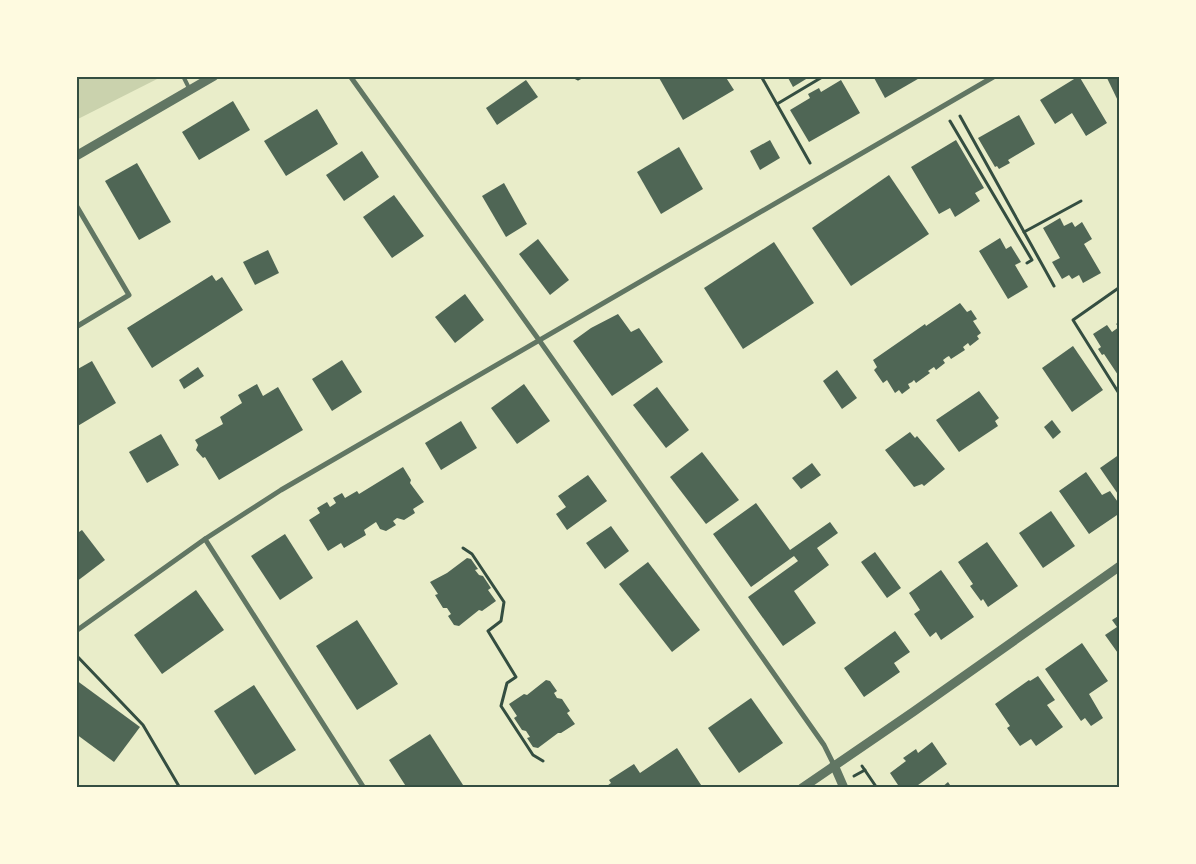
<svg xmlns="http://www.w3.org/2000/svg" width="1196" height="864" font-family="'Golos Text',sans-serif">
<style>
.green{fill:#cad2ad}
.building{fill:#4f6655}
.lines{fill:none;stroke-linecap:round;stroke-linejoin:round}
.path{stroke:#344e41;stroke-width:3}
.service{stroke:#617663;stroke-width:4}
.minor{stroke:#617663;stroke-width:5}
.tertiary{stroke:#617663;stroke-width:9}
.neatline{fill:none;stroke:#344e41;stroke-width:2}
</style>
<rect width="100%" height="100%" fill="#e9edc9"/>
<!-- green -->
<path class="green" d="M76,76H163L76,120Z"/>
<!-- building -->
<g class="building">
<path d="M658,76H725L734,90L683,120Z"/>
<path d="M787,76H811L793,87Z"/>
<path d="M873,76H923L885,98Z"/>
<path d="M1079,76L1107,123L1086,136L1072,113L1055,124L1040,100Z"/>
<path d="M1106,76H1120V105Z"/>
<path d="M526,80L538,97L497,125L486,108Z"/>
<path d="M841,80L860,113L809,142L790,110L810,98L808,94L819,88L821,92Z"/>
<path d="M233,101L250,130L199,160L182,132Z"/>
<path d="M317,109L338,144L286,176L264,141Z"/>
<path d="M1019,115L1035,144L1008,160L1010,163L999,169L997,166L995,167L978,138Z"/>
<path d="M770,140L780,158L760,170L750,151Z"/>
<path d="M956,140L984,188L975,193L980,201L955,217L950,208L939,214L911,167Z"/>
<path d="M679,147L703,189L661,214L637,172Z"/>
<path d="M362,151L379,177L344,201L326,175Z"/>
<path d="M137,163L171,222L139,240L105,181Z"/>
<path d="M889,175L929,234L851,286L812,228Z"/>
<path d="M504,183L527,224L506,237L482,196Z"/>
<path d="M394,195L424,236L392,258L363,217Z"/>
<path d="M1060,218L1064,226L1072,222L1075,227L1082,222L1092,239L1084,244L1101,273L1083,283L1079,275L1072,279L1069,275L1062,279L1052,262L1060,258L1043,228Z"/>
<path d="M1000,238L1006,249L1011,246L1021,262L1015,265L1028,287L1008,299L979,251Z"/>
<path d="M538,239L569,280L550,295L519,254Z"/>
<path d="M774,242L814,303L743,349L704,288Z"/>
<path d="M268,250L279,273L255,285L243,262Z"/>
<path d="M212,275L216,281L222,277L243,310L152,368L127,328Z"/>
<path d="M465,294L484,320L455,343L435,317Z"/>
<path d="M960,303L967,312L971,310L977,319L973,321L981,333L977,336L979,339L970,346L968,343L963,347L965,350L951,359L949,356L947,357L943,360L945,363L936,370L934,367L928,371L930,373L916,383L914,380L912,382L908,384L910,388L902,394L899,390L895,393L887,380L883,383L874,370L877,367L873,360L925,324L926,326Z"/>
<path d="M618,314L631,332L639,328L663,362L612,396L573,341L591,328Z"/>
<path d="M1120,321V378L1104,354L1102,355L1098,349L1101,347L1093,334L1107,325L1112,332L1119,327L1116,324Z"/>
<path d="M1073,346L1103,390L1072,412L1042,368Z"/>
<path d="M342,360L362,392L332,411L312,379Z"/>
<path d="M92,361L116,403L76,427V370Z"/>
<path d="M198,367L204,376L184,389L179,380Z"/>
<path d="M837,370L857,398L842,409L823,381Z"/>
<path d="M257,384L263,396L278,387L303,430L219,480L205,457L203,458L196,450L198,445L195,440L223,424L220,417L242,403L238,395Z"/>
<path d="M524,384L550,421L517,444L491,408Z"/>
<path d="M657,387L689,430L666,448L633,405Z"/>
<path d="M979,391L999,418L995,421L998,426L959,452L936,420Z"/>
<path d="M1052,420L1061,432L1053,439L1044,427Z"/>
<path d="M461,421L477,448L441,470L425,443Z"/>
<path d="M910,432L915,438L917,436L945,469L924,486L922,484L914,487L885,450Z"/>
<path d="M161,434L179,465L147,483L129,452Z"/>
<path d="M702,452L739,500L706,524L670,477Z"/>
<path d="M1120,454V497L1100,468Z"/>
<path d="M812,463L821,475L801,489L792,478Z"/>
<path d="M403,467L411,480L410,483L424,502L413,509L415,513L404,520L397,518L393,521L396,525L386,531L380,529L376,522L364,530L366,535L344,548L341,543L328,551L309,520L320,513L317,508L327,502L330,507L336,503L333,498L342,493L345,498L357,491L359,494Z"/>
<path d="M1086,472L1102,495L1110,491L1120,505V513L1089,534L1059,491Z"/>
<path d="M588,475L607,501L567,530L556,514L566,507L558,496Z"/>
<path d="M756,503L790,550L830,522L838,533L817,548L829,565L794,591L816,623L783,646L748,597L798,561L794,556L751,587L713,534Z"/>
<path d="M1051,511L1075,546L1043,568L1019,533Z"/>
<path d="M611,526L629,551L605,569L586,543Z"/>
<path d="M82,530L105,560L76,582V534Z"/>
<path d="M285,534L313,578L280,600L251,556Z"/>
<path d="M987,542L1018,586L988,607L983,599L981,601L970,586L973,584L958,562Z"/>
<path d="M875,552L901,588L887,598L861,562Z"/>
<path d="M467,558L471,559L478,569L475,570L479,575L483,576L491,588L488,590L496,601L482,611L479,610L459,626L454,625L448,616L451,614L447,608H443L435,595L438,594L430,582L447,573Z"/>
<path d="M648,562L700,630L672,652L619,584Z"/>
<path d="M941,570L974,617L941,640L936,632L930,637L914,614L920,610L909,593Z"/>
<path d="M196,590L224,630L162,674L134,635Z"/>
<path d="M1120,615V656L1105,635L1117,627L1112,620Z"/>
<path d="M357,620L398,684L357,710L316,646Z"/>
<path d="M895,631L910,652L894,663L900,672L864,697L844,668Z"/>
<path d="M1082,643L1108,681L1089,694L1103,718L1091,726L1085,718L1081,721L1045,669Z"/>
<path d="M1038,676L1055,700L1047,705L1063,727L1036,746L1031,739L1020,746L1007,728L1010,726L995,704L1029,680L1030,681Z"/>
<path d="M76,680L140,727L114,762L76,734Z"/>
<path d="M546,680L550,681L557,691L554,693L557,698L562,699L570,711L567,713L575,724L561,733H558L538,748L533,747L527,738L530,737L526,731L522,730L514,718L517,716L509,704L524,694L527,695Z"/>
<path d="M254,685L296,750L255,775L214,711Z"/>
<path d="M751,698L783,743L739,773L708,728Z"/>
<path d="M430,734L465,788H407L389,760Z"/>
<path d="M932,742L947,764L914,788H900L890,773L906,761L903,758L916,749L918,753Z"/>
<path d="M677,748L703,788H604L611,783L609,780L634,764L640,773Z"/>
<path d="M948,782L952,788H941Z"/>
</g>
<g class="lines">
<!-- path -->
<g class="path">
<path d="M572,76L578,79L584,76"/>
<path d="M761,76L810,163"/>
<path d="M777,104L824,76"/>
<path d="M960,116L1054,286"/>
<path d="M950,121L1032,260L1027,263"/>
<path d="M1024,232L1081,201"/>
<path d="M1120,287L1073,320L1120,395"/>
<path d="M463,548L472,554L504,602L501,621L488,631L516,677L507,683L501,706L533,755L543,761"/>
<path d="M76,655L143,725L180,788"/>
<path d="M862,766L877,788"/>
<path d="M854,776L865,770"/>
</g>
<!-- service -->
<path class="service" d="M183,76L190,90"/>
<!-- minor -->
<g class="minor">
<path d="M350,76L539,340L824,745L834,765"/>
<path d="M76,205L129,295L76,327"/>
<path d="M205,539L364,788"/>
<path d="M76,631L205,539L281,490L995,76"/>
</g>
<!-- tertiary -->
<g class="tertiary">
<path d="M76,156L214,76"/>
<path d="M834,765L844,788"/>
<path d="M802,788L913,712L1120,566"/>
</g>
</g>
<!-- border -->
<rect width="1196" height="864" fill="none" stroke="#fefae0" stroke-width="155"/>
<rect x="78" y="78" width="1040" height="708" class="neatline"/>
</svg>
